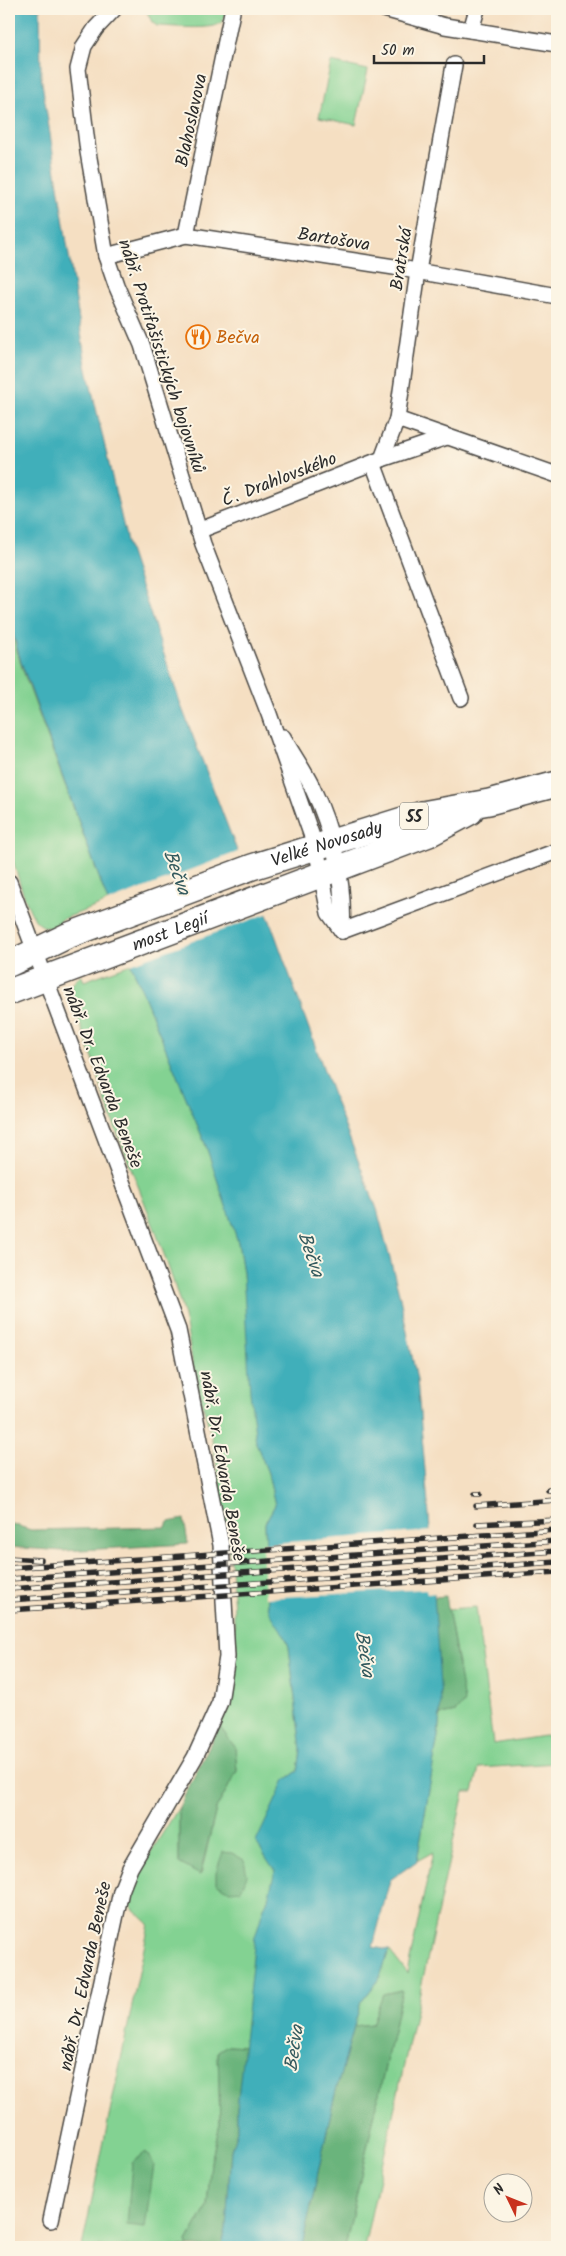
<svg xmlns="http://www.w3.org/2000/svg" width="566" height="2256" font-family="Kalam,sans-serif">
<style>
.green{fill:#83d292;stroke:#577e5e}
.forest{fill:#6ab47c;stroke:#4a7054}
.water{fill:#3fafba;stroke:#356d72}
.pier{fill:#f5dfc2}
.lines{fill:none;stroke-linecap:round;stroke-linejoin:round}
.street-casing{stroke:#494642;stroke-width:18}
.primary-casing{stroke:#494642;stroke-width:28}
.street{stroke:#fff;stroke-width:15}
.primary{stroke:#fff;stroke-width:25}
.rail-casing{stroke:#2b2b2b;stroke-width:5.5}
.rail{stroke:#fcf5e5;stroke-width:4;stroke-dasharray:11;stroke-linecap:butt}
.labels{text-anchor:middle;stroke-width:4;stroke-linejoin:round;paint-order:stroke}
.shield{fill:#fcf5e5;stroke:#6a6863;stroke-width:1}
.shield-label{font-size:16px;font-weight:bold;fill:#2b2b2b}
.street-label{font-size:18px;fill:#2b2b2b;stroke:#fcf5e5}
.food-label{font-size:18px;fill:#c56008;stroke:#fcf5e5;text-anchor:start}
.water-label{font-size:19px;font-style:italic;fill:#32595d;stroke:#fcf5e5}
</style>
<rect width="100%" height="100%" fill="#fcf5e5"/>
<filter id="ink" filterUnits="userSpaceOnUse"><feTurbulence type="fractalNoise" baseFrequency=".02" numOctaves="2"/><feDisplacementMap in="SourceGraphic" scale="10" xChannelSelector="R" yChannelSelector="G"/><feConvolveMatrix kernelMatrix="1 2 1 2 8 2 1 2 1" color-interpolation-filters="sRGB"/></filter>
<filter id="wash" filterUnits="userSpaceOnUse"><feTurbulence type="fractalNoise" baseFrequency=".0096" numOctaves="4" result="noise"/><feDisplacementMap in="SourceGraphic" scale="20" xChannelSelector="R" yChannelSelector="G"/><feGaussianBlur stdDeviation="1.12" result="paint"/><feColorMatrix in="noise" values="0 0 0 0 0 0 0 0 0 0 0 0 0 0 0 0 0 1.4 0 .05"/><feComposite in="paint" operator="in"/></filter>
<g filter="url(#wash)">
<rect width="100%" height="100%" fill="#f5dfc2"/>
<!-- green -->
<g class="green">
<path d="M152,9H226C225,14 225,20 221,23C210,31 171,26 157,26L152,22L147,12Z"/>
<path d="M331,62L368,70L356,125L319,117Z"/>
<path d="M9,624L22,668L108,902L60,920L63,929C54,930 45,929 37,922C27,912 12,859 9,844Z"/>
<path d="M131,964L206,1146L238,1242L243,1272L256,1443L268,1473L275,1505L265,1523L268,1606L286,1638L289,1647L301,1750L298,1771L285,1780C281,1814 280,1879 264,1907L245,2046L228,2045L218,2051L220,2124L211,2162L207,2206L187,2242L189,2247H82L149,1924L128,1904L144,1863L179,1807V1863L201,1874L216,1809L237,1771L235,1747L219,1726C251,1666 225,1507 212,1439C207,1417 199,1395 194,1373C190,1351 188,1328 181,1306C160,1235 129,1167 104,1097L96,1067L70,997L71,985L81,975L84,981Z"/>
<path d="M476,1607L493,1744L557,1734V1763L479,1768L473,1792H464L364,2247H345L402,1990L383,1994L372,2024L354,2026L361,2002L379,1980L389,1950L407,1973L433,1852L417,1861L438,1736L440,1715L456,1712L458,1664L448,1609Z"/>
</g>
<!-- forest -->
<g class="forest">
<path d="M184,1519L188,1544L63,1551L9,1547V1523L31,1530L166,1527L168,1522Z"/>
<path d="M446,1596L464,1702L456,1712L440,1715L434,1597Z"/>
<path d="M219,1726L235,1747L237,1771L216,1809L200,1875L179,1863V1807Z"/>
<path d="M223,1852L232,1853L244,1860L247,1875L241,1890L230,1891L216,1883V1872Z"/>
<path d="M402,1990L345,2247H302L334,2098L354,2026L372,2024L383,1994Z"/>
<path d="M228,2045L245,2046L237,2108V2131L231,2150L226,2229L221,2247H189L187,2242L207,2206L211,2162L220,2124L218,2051Z"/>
<path d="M146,2152L154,2165L145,2227L127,2225L132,2163Z"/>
</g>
<!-- water -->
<path class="water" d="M9,9H40L41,76L86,365L129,550L182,708L238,853L270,921L337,1106L377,1209L399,1293L417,1380L429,1515L441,1701L438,1736L417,1861L390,1880L373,1947L389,1950L379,1980L361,2002L354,2026L334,2098L302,2247H221L226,2229L231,2150L237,2131V2108L255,1937L264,1907L268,1899L275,1871L256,1842L285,1780L298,1771L301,1750L289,1647C285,1631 272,1621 268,1606L265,1523L275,1505L268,1473L256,1443L250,1392L243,1272L238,1242L206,1146L131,964L108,902L21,662L9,619Z"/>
<!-- pier -->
<g class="pier">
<path d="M240,851L269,913L128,965L105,903Z"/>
<path d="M432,1531L436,1593L427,1594L426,1589L265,1598L262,1544Z"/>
</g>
</g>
<g filter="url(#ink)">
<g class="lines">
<!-- street casing -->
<g class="street-casing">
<g id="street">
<path d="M114,9L96,28L84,46L78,69L88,152L106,256L116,285L142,345L203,544L269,714L316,848L329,913L342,931"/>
<path d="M384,9L445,26L557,44"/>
<path d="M471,30L477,9"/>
<path d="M186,235L232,12"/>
<path d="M106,256L186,235L394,267L557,296"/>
<path d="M397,419L557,475"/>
<path d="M382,459L397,419L418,271L454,65"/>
<path d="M373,463L461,698"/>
<path d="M198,531L382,459L447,437"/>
<path d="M283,737C292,754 304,770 312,787C333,830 345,883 342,931"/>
<path d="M9,882L178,1330L221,1545L227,1657L220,1702L195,1757L130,1868L121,1891L51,2220"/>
<path d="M342,931L557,851"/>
</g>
</g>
<!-- primary casing -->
<g class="primary-casing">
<g id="primary">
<path id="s1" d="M9,964L67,936L252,867L422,814L489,802L557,784"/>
<path id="s2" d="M9,992L429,834L470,812"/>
</g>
</g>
<!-- street -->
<use href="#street" class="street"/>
<!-- primary -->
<use href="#primary" class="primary"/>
<!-- rail casing -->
<g class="rail-casing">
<g id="rail">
<path d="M548,1490H557"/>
<path d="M475,1494H480"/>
<path d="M476,1506L557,1500"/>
<path d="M477,1524L557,1520"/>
<path d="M9,1558L41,1560"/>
<path d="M9,1568L557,1530"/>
<path d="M9,1579L557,1541"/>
<path d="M9,1589L557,1551"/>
<path d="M9,1600L557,1562"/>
<path d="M9,1610L557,1572"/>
</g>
</g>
<!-- rail -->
<use href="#rail" class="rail"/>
</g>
</g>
<!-- icons -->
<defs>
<g id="restaurant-ring" transform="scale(1.25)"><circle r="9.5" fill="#fcf5e5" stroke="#e8710a" stroke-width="1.5"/><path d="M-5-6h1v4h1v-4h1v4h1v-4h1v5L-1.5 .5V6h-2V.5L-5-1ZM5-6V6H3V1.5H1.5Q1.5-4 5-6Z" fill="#e8710a"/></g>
</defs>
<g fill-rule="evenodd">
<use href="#restaurant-ring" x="198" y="337"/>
</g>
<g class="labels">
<!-- shield labels -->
<rect class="shield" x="400" y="802.5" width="28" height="27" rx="4"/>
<g class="shield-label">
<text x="414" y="822">55</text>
</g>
<!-- street labels -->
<g class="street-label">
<text transform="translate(191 120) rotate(-78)" y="6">Blahoslavova</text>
<text transform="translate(334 239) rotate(9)" y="6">Bartošova</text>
<text transform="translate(401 259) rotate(-81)" y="6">Bratrská</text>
<text transform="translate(162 356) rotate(72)" y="6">nábř. Protifašistických bojovníků</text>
<text transform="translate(279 479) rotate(-21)" y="6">Č. Drahlovského</text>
<text dy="6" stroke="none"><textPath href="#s1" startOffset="340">Velké Novosady</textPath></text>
<text dy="6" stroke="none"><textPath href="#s2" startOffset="172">most Legií</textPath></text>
<text transform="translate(103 1077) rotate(69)" y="6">nábř. Dr. Edvarda Beneše</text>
<text transform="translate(223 1466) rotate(80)" y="6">nábř. Dr. Edvarda Beneše</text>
<text transform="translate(85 1976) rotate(-78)" y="6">nábř. Dr. Edvarda Beneše</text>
</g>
<!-- food labels -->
<g class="food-label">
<text x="216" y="343">Bečva</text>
</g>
<!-- water labels -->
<g class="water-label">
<text transform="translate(178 872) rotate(70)" y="7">Bečva</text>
<text transform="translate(312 1254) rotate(71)" y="7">Bečva</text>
<text transform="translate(366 1654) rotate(81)" y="7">Bečva</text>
<text transform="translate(293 2048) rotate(-82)" y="7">Bečva</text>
</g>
</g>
<!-- margin -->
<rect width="566" height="2256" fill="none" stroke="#fcf5e5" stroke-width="30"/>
<!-- north arrow -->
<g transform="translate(508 2198) rotate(313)"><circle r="24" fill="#fcf5e5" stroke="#a8a49b"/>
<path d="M0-4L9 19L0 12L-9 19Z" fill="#c8321e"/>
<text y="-8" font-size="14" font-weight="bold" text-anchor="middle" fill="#2b2b2b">N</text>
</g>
<!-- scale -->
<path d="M374 55v8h110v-8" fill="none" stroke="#2b2b2b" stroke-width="2.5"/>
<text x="381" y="55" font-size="15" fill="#2b2b2b" stroke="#fcf5e5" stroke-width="4" paint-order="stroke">50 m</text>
</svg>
